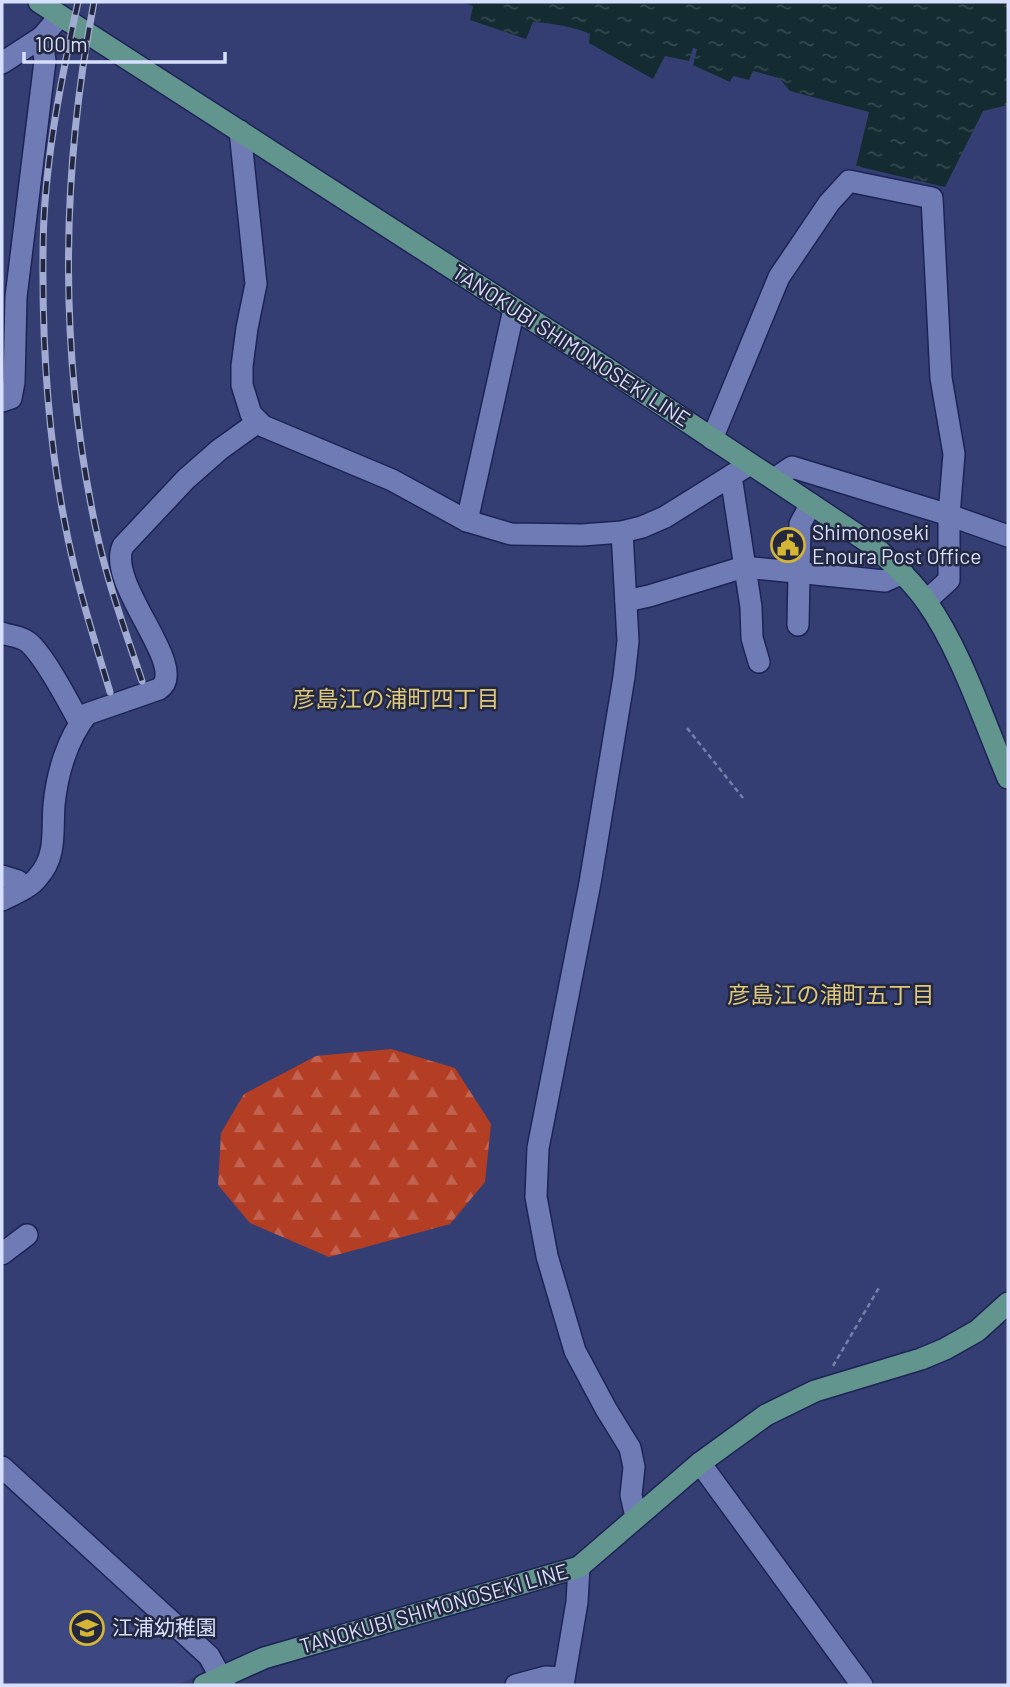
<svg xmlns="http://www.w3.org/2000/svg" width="1010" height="1687" font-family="Barlow,'Noto Sans JP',sans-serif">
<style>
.built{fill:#3d4782}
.forest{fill:url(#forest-firs)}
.water{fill:url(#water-ripples)}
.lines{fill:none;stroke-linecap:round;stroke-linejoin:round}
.minor-casing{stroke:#1d2354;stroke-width:24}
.major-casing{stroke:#1d2354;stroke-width:24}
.path{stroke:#767eaa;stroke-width:2.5;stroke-dasharray:5 3.5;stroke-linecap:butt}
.minor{stroke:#6f7bb4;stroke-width:21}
.major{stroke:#63958f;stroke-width:21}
.rail-casing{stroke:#a1aad0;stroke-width:7}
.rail{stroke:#232840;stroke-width:4.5;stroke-dasharray:13;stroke-linecap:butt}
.labels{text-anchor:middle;stroke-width:5;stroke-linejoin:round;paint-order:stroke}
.street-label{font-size:21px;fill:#d7dffe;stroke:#232840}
.poi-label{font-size:21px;fill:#d7dffe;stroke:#232840;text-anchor:start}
.neighbourhood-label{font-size:23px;fill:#dec87b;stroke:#232840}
</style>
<defs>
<pattern id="forest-firs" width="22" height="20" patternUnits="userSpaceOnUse" patternTransform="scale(1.75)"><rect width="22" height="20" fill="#b43e24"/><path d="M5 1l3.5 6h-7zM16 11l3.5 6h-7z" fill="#c16350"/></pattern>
<pattern id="water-ripples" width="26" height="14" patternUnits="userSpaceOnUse" patternTransform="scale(1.75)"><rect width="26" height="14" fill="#132b31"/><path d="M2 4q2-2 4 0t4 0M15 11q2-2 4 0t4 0" fill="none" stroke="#354950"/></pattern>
</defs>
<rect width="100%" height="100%" fill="#353e72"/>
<!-- built -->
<path class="built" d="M2,1480L199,1664L202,1673L178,1685H2Z"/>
<!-- forest -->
<path class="forest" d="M391,1049L455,1068L491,1124L485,1182L450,1224L329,1257L250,1223L218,1185L221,1133L244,1094L316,1056Z"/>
<!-- water -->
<path class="water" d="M460,2H1008V105L983,111L945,187L856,166L869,112L790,91L779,78L753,71L749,80L733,76L730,82L693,65L697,49L693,48L689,61L665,56L653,79L589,43L590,34C575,27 551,23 533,22L526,39L470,20L473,6Z"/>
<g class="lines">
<!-- minor casing -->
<g class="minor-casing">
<g id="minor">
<path d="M2,63L42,37L60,16"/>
<path d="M240,131L256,284L247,328L242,366V385L251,414L263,426L392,480L467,521L511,534L582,535L622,532L642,527L665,517L750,464"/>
<path d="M2,401L11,398L14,382L16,297L45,61L42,37"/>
<path d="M712,439L779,277L829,203L849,181L932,198L941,378L954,454L949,515V580L926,601"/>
<path d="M731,476L751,607L752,638L759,662"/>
<path d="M774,479L792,467L949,515L1008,536"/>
<path d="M467,521L514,309"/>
<path d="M622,532L628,641L624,677L590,883L538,1148L536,1197L547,1256L575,1351L606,1409L630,1448L634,1467L631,1495L636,1517"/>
<path d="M626,601L649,596L744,567L885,581L903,573"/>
<path d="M798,625L800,524L811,504"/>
<path d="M2,633C10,636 21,636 28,642C45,656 69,703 80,723"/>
<path d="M2,876L18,881L23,889"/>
<path d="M2,900C14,894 30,888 38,877C57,856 52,831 54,805C57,774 67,739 87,714L159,689C191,668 105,584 123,546L186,479L219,450L258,422"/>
<path d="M2,1254L27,1235"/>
<path d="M700,1463L862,1685"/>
<path d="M2,1467L209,1656L225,1685"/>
<path d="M516,1685L546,1677L564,1678"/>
<path d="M563,1685L577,1602L579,1567"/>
</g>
</g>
<!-- major casing -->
<g class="major-casing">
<g id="major">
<path d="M39,2L593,359L874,546C892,563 911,580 926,601C961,650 984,722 1008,778"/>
<path d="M204,1685L264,1658L579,1567L700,1463L766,1415L815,1391L921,1359L945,1349L977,1331L1008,1303"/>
</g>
</g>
<!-- path -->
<g class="path">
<path d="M687,728L743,798"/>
<path d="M833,1366L880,1286"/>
</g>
<!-- minor -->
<use href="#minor" class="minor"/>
<!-- major -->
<use href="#major" class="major"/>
<!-- rail casing -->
<g class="rail-casing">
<g id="rail">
<path d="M78,2C60,84 43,169 43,254C42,359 50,468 75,570C85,611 98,652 110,692"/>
<path d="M94,2C60,177 59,360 97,534C108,584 126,633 142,681"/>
</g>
</g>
<!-- rail -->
<use href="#rail" class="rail"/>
</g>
<!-- icons -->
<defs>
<g id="civic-ring" transform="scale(1.75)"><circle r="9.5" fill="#232840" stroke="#d5b534" stroke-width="1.5"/><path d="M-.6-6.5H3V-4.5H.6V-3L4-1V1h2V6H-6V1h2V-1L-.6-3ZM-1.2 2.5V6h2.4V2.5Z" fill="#d5b534"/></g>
<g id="school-ring" transform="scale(1.75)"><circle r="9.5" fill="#232840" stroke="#d5b534" stroke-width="1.5"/><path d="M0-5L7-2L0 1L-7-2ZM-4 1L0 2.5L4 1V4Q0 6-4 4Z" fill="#d5b534"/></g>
</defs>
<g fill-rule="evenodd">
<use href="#civic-ring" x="788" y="545"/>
<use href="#school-ring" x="87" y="1628"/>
</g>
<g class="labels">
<!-- street labels -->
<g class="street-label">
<text transform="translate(571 346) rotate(33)" y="7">TANOKUBI SHIMONOSEKI LINE</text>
<text transform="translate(434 1609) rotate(-16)" y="7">TANOKUBI SHIMONOSEKI LINE</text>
</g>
<!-- poi labels -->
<g class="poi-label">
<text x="812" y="540">Shimonoseki<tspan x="812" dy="24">Enoura Post Office</tspan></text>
<text x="112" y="1635">江浦幼稚園</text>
</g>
<!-- neighbourhood labels -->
<g class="neighbourhood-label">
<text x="396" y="707">彦島江の浦町四丁目</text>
<text x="831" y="1003">彦島江の浦町五丁目</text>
</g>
</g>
<!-- border -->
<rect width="1010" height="1687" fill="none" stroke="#d7dffe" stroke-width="7"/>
<!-- scale -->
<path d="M24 52v10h201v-10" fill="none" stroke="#d7dffe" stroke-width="3.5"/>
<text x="35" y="52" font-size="21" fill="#d7dffe" stroke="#232840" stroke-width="5" paint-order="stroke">100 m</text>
</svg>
